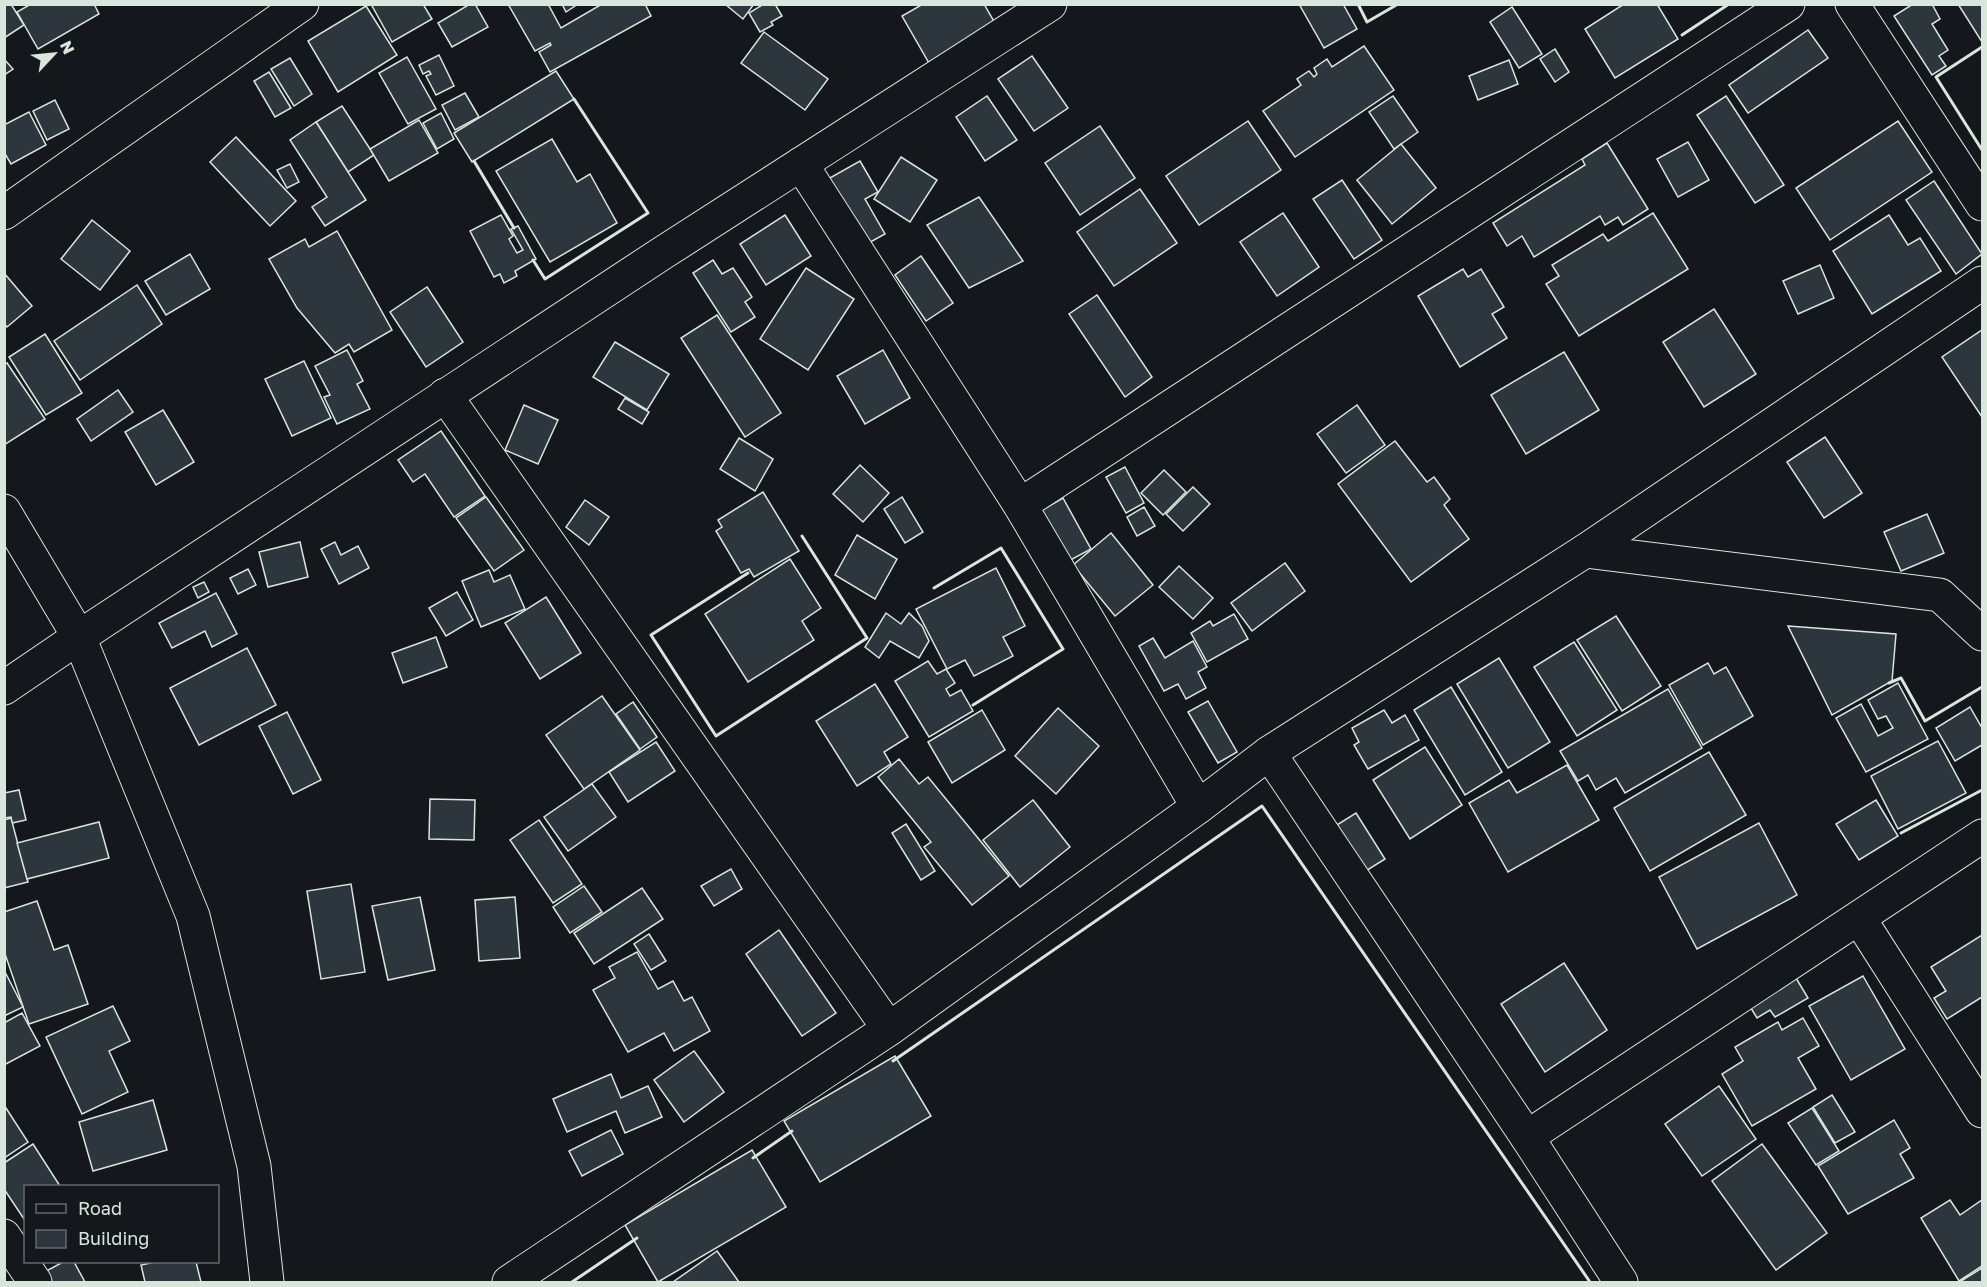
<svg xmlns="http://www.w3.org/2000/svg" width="1987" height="1287" font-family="'Golos Text',sans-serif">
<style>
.building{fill:#2c363c;stroke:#d8e6dc;stroke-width:1.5}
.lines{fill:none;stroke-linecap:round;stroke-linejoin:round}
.street-casing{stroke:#d8e6dc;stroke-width:35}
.street{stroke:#14181c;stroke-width:33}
.wall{stroke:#d8e6dc;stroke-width:3}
</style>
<rect width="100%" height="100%" fill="#14181c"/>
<!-- building -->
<g class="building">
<path d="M4,4H11L24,25L4,38Z"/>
<path d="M31,4H94L99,14L38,49L17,12Z"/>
<path d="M371,4H423L432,19L392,42Z"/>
<path d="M470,4H475L488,27L452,47L438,23Z"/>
<path d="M508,4H548L561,28L602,4H645L651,16L550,72L539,52L551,45L550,43L535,51Z"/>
<path d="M562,4H578L566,12Z"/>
<path d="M725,4H754L743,19Z"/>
<path d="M764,4H775L782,16L771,22L773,25L760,32L749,13Z"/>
<path d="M923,4H984L996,25L929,63L902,16Z"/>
<path d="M1299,4H1343L1357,29L1324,48Z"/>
<path d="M1624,4H1657L1678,39L1615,78L1585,29Z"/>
<path d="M1913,4H1932L1940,19L1932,24L1948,50L1939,56L1946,66L1932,75L1894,16Z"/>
<path d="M1958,4H1982V42Z"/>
<path d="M366,6L397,55L338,92L308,41Z"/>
<path d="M1512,7L1542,54L1519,68L1490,22Z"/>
<path d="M1808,30L1828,58L1748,113L1729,85Z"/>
<path d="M764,32L828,79L805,110L741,63Z"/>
<path d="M1364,46L1394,90L1295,157L1263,111L1301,85L1297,79L1309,71L1314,77L1317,74L1314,68L1327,59L1332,67Z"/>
<path d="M1555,49L1569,72L1555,82L1540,59Z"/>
<path d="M439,55L454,86L436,95L426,76L431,74L429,71L423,74L419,65Z"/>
<path d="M1032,56L1068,108L1034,131L998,79Z"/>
<path d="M407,57L436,109L408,124L379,73Z"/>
<path d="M290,58L312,94L294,106L271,69Z"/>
<path d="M4,59L13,69L4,75Z"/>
<path d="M1509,60L1518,84L1478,100L1469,76Z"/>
<path d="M556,71L574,99L472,162L454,133Z"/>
<path d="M269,72L291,108L275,117L254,81Z"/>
<path d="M465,93L479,117L455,130L442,105Z"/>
<path d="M987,96L1017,140L985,161L956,117Z"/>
<path d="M1393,96L1418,132L1394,149L1369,112Z"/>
<path d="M1726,96L1784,185L1755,203L1697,115Z"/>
<path d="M55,100L69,129L47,140L33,111Z"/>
<path d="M342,106L374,155L348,172L316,122Z"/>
<path d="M29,112L46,145L11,164L4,152V125Z"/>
<path d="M441,113L454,139L437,149L423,123Z"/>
<path d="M419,120L438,153L389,181L370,149Z"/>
<path d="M1248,121L1281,170L1199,225L1166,176Z"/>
<path d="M1898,121L1932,172L1830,240L1796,188Z"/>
<path d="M316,122L366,200L325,226L312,207L327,197L290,140Z"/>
<path d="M1100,126L1135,178L1080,215L1045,163Z"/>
<path d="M236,137L296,201L270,226L210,162Z"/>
<path d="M552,139L577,182L590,174L617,223L550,262L496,171Z"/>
<path d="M1688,142L1709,180L1678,197L1657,159Z"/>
<path d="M1607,143L1648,209L1623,225L1618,217L1605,225L1600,216L1534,257L1522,236L1507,246L1493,223L1585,165L1582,159Z"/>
<path d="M1401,144L1436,188L1392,224L1357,180Z"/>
<path d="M901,157L937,180L910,222L874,199Z"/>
<path d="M860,161L878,192L865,199L885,234L865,245L828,179Z"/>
<path d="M290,164L299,182L287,188L277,170Z"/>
<path d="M1342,180L1382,240L1354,259L1313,199Z"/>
<path d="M1934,181L1982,254L1956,274L1906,200Z"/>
<path d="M1140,189L1177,243L1114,286L1077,232Z"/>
<path d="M979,197L1023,261L969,288L927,225Z"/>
<path d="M1283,213L1319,267L1277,296L1240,242Z"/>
<path d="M1653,213L1688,269L1579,336L1546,284L1559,276L1552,265L1603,234L1608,241Z"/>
<path d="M501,215L513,236L509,239L517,253L523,250L511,229L518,226L536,259L515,271L517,276L504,283L500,274L494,277L470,231Z"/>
<path d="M785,215L811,256L766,285L740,244Z"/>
<path d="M1889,215L1908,245L1920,238L1941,271L1872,314L1833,251Z"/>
<path d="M92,220L130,251L100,290L61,259Z"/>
<path d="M337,231L392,330L354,352L349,344L335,353L297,308L269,259L305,239L309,247Z"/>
<path d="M190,254L210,289L166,315L145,281Z"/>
<path d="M921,256L953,303L926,321L895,275Z"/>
<path d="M713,260L722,274L733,268L752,297L745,302L755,317L731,332L693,273Z"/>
<path d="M1820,265L1834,298L1798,314L1783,281Z"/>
<path d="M806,268L854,299L808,370L760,339Z"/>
<path d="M1463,269L1468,277L1481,269L1504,307L1492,314L1507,338L1460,367L1418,296Z"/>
<path d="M4,273L32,306L7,327L4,323Z"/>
<path d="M137,285L162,324L80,380L54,341Z"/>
<path d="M427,287L463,342L426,367L390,312Z"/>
<path d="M1097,295L1152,377L1125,397L1069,314Z"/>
<path d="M1714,309L1756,374L1704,407L1663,342Z"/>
<path d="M717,315L781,413L745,437L681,338Z"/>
<path d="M1982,330V417L1942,357Z"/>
<path d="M45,334L82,393L46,415L9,357Z"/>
<path d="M615,342L669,374L647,410L593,377Z"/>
<path d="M347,350L363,381L357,384L370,409L337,424L324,397L330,395L315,366Z"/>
<path d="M883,350L910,398L865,424L837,376Z"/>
<path d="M1564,352L1599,410L1526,454L1491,395Z"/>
<path d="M304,361L331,418L292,436L265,379Z"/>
<path d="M7,363L45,419L4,445V364Z"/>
<path d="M118,390L133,412L91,441L77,419Z"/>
<path d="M625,398L649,412L642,424L618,409Z"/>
<path d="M524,405L558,420L538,464L505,450Z"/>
<path d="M1357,405L1385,445L1346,473L1317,434Z"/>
<path d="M163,410L194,462L156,485L125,432Z"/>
<path d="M441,431L485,496L454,517L425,474L413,482L398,460Z"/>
<path d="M1825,437L1862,493L1824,518L1787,462Z"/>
<path d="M739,438L773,459L755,491L720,469Z"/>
<path d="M1395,441L1427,482L1434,477L1450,499L1444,505L1469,539L1411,582L1338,484Z"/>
<path d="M860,465L889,493L863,522L833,494Z"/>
<path d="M1125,467L1144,503L1126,513L1106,477Z"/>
<path d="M1164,470L1186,492L1163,515L1141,493Z"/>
<path d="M1193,487L1210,504L1183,531L1166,514Z"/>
<path d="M763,492L799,551L754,577L749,569L741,573L716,531L722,527L718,520Z"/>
<path d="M486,497L524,550L494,571L456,518Z"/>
<path d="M902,497L923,532L905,543L884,509Z"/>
<path d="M1063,498L1091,549L1065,563L1037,513Z"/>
<path d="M585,500L609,517L589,545L566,527Z"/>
<path d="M1144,507L1155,526L1137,536L1127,517Z"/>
<path d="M1927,514L1944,553L1901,571L1884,532Z"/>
<path d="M1111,533L1153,585L1115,616L1073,565Z"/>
<path d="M857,535L897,559L875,599L835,575Z"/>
<path d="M300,542L308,577L268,587L259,552Z"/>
<path d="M335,542L341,555L358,546L369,568L339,584L321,549Z"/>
<path d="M790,559L821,608L802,621L814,640L748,682L705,614Z"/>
<path d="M1285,563L1305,591L1252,631L1231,603Z"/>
<path d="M1179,566L1213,598L1193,619L1159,587Z"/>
<path d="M996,568L1025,626L1003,637L1013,656L974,676L965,660L947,669L916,609Z"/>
<path d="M248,569L256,585L238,594L230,578Z"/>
<path d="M489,570L494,582L510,575L525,609L481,627L462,581Z"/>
<path d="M204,582L209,592L198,598L193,587Z"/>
<path d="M457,592L473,620L446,636L429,608Z"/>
<path d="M216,593L237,634L212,647L205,631L172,648L159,623Z"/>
<path d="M546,597L581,653L540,679L505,623Z"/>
<path d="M886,613L901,624L909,613L922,626L929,641L919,658L890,641L879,658L865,647Z"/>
<path d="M1234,614L1248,639L1207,662L1191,633L1210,621L1213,626Z"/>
<path d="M1616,616L1661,686L1622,711L1577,640Z"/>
<path d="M1788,626L1896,634L1892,681L1832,715Z"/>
<path d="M436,637L447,667L403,683L392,653Z"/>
<path d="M1153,638L1165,658L1193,641L1207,667L1198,672L1206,688L1186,699L1178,684L1164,691L1139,646Z"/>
<path d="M1574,642L1617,710L1577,736L1534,667Z"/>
<path d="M247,648L276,705L199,745L170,688Z"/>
<path d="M1499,658L1550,742L1508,768L1457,684Z"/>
<path d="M928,661L937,674L946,669L955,683L946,689L950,696L961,690L973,711L929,737L895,681Z"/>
<path d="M1708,663L1714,674L1726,667L1753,716L1703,745L1669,685Z"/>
<path d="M1898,683L1928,739L1866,772L1836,718L1861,704L1878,736L1893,728L1886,716L1878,719L1868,700Z"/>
<path d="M875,684L908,737L884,752L891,764L857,786L816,721Z"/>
<path d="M1451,687L1502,772L1465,795L1414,710Z"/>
<path d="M1668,689L1702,748L1625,793L1616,778L1596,790L1588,775L1578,781L1560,751Z"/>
<path d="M602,696L640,750L584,789L546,735Z"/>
<path d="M1208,701L1237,752L1218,763L1188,712Z"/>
<path d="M633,702L657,737L640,749L616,714Z"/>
<path d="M1970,707L1982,728V745L1955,761L1936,728Z"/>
<path d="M1058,708L1099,746L1056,794L1015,756Z"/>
<path d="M982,710L1005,750L952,783L928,742Z"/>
<path d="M1384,710L1392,723L1405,715L1419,740L1368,769L1354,745L1359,742L1352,728Z"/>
<path d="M287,712L321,780L293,794L259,726Z"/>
<path d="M1938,741L1966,793L1898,829L1871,776Z"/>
<path d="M656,742L675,771L628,802L609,772Z"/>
<path d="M1425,747L1462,805L1410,839L1373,780Z"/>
<path d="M1709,752L1746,815L1650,871L1614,808Z"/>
<path d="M899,759L919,784L928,777L1009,876L972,905L924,847L931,842L878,777Z"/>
<path d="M1567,765L1599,820L1508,872L1469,803L1509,780L1517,793Z"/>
<path d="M592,784L616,817L568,851L544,817Z"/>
<path d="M19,790L26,820L12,823L11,817L4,818V793Z"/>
<path d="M430,799L475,800L474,840L429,839Z"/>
<path d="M1033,800L1070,847L1020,887L983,840Z"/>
<path d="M1876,800L1898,836L1859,860L1836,824Z"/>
<path d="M1356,813L1385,859L1361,874L1332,828Z"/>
<path d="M11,818L28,882L4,888V820Z"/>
<path d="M539,820L582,884L553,903L510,840Z"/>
<path d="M99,822L109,858L27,879L17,843Z"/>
<path d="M1759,823L1797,895L1697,949L1659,877Z"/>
<path d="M906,824L935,871L921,880L892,833Z"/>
<path d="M731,869L742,889L714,906L701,886Z"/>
<path d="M351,884L365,972L321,979L307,891Z"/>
<path d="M584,886L602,912L570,933L553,907Z"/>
<path d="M642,888L663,919L594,964L574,933Z"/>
<path d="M420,897L435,970L388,980L372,906Z"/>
<path d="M515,897L520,958L479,961L475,900Z"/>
<path d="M37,901L54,950L68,945L88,1004L29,1024L4,951V912Z"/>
<path d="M779,930L836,1013L802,1036L746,954Z"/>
<path d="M649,934L666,961L651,970L634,944Z"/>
<path d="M1982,935V997L1947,1019L1934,998L1946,991L1931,967Z"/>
<path d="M637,952L658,989L673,981L684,1001L692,997L710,1031L674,1051L664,1033L628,1052L593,990L615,978L609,967Z"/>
<path d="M1564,963L1607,1030L1545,1072L1501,1004Z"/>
<path d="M4,970L23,1007L4,1016Z"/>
<path d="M1793,973L1808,998L1775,1017L1770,1010L1757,1018L1746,1000Z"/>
<path d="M1863,976L1905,1049L1851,1080L1809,1006Z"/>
<path d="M113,1006L130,1041L109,1051L128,1092L82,1114L46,1037Z"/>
<path d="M22,1013L40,1046L4,1065V1023Z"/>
<path d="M1803,1018L1819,1046L1798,1058L1816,1089L1752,1126L1722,1074L1743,1061L1735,1047L1778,1022L1782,1030Z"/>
<path d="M694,1051L724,1092L684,1122L654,1080Z"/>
<path d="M895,1056L931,1116L820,1182L784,1121Z"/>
<path d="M611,1074L621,1098L648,1086L662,1117L625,1133L616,1111L567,1132L553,1099Z"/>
<path d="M1719,1086L1756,1139L1702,1176L1665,1124Z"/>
<path d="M1832,1095L1855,1132L1835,1143L1813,1107Z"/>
<path d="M153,1100L167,1150L93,1171L79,1122Z"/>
<path d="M4,1105L28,1142L4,1158Z"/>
<path d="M1812,1108L1839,1151L1816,1165L1788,1123Z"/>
<path d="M1894,1120L1910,1148L1900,1154L1914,1178L1848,1214L1818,1166Z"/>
<path d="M611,1130L623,1154L582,1176L569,1151Z"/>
<path d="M33,1144L60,1186H26V1222L4,1189V1163Z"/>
<path d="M1762,1144L1827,1233L1776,1270L1712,1181Z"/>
<path d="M752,1150L786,1207L658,1282L625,1225Z"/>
<path d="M1950,1200L1960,1215L1982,1200V1266L1959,1281L1921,1218Z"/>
<path d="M717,1251L739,1282H673Z"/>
<path d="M63,1262H74L85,1282H43L39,1275Z"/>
<path d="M155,1262H196L201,1282H145L141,1265Z"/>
<path d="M1982,1268V1282H1962L1961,1281Z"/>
</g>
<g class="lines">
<!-- street casing -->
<g class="street-casing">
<g id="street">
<path d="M1852,4L1982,204"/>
<path d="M801,164L1020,505L1198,807"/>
<path d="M4,213L302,4"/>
<path d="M445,395L889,1029"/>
<path d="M1020,505L1788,4"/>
<path d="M4,511L79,637L193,916L254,1166L267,1282"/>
<path d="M1585,551L1940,595L1982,634"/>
<path d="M4,688L79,637L664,252L1050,4"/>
<path d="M1269,753L1527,1137L1621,1282"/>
<path d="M1859,918L1982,1111"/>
<path d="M1527,1137L1982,836"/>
<path d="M4,1236L35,1282"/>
<path d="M509,1282L889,1029L1198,807L1269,753L1585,551L1982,283"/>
</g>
</g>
<!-- street -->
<use href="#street" class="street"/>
<!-- wall -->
<g class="wall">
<path d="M1358,4L1367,22L1398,4"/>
<path d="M1682,35L1729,4"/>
<path d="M1982,47L1936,77L1982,150"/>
<path d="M474,161L514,228"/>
<path d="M533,260L545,279L648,213L574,99"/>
<path d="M748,573L651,635L716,736L867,638L802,536"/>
<path d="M934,588L1001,548L1063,649L973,705"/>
<path d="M1889,683L1901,678L1925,721L1982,687"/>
<path d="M1901,833L1982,790"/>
<path d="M893,1061L1262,806L1590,1282"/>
<path d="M753,1158L792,1131"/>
<path d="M572,1282L637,1238"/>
</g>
</g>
<!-- border -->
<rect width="1987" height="1287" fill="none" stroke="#d8e6dc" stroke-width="12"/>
<!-- legend -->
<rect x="24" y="1185" width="195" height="78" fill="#14181c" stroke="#626a69" stroke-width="1.5"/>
<rect x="36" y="1204" width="30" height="9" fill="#14181c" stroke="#626a69" stroke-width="1.5"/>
<text x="78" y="1215" font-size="18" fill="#d8e6dc">Road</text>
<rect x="36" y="1230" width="30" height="18" fill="#2c363c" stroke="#626a69" stroke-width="1.5"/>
<text x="78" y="1245" font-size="18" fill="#d8e6dc">Building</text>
<!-- north arrow -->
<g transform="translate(54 54) rotate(64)" stroke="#14181c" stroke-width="4.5" paint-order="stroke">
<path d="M0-4.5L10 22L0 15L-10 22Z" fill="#d8e6dc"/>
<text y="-9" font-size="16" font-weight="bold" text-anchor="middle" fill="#d8e6dc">N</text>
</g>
</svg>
